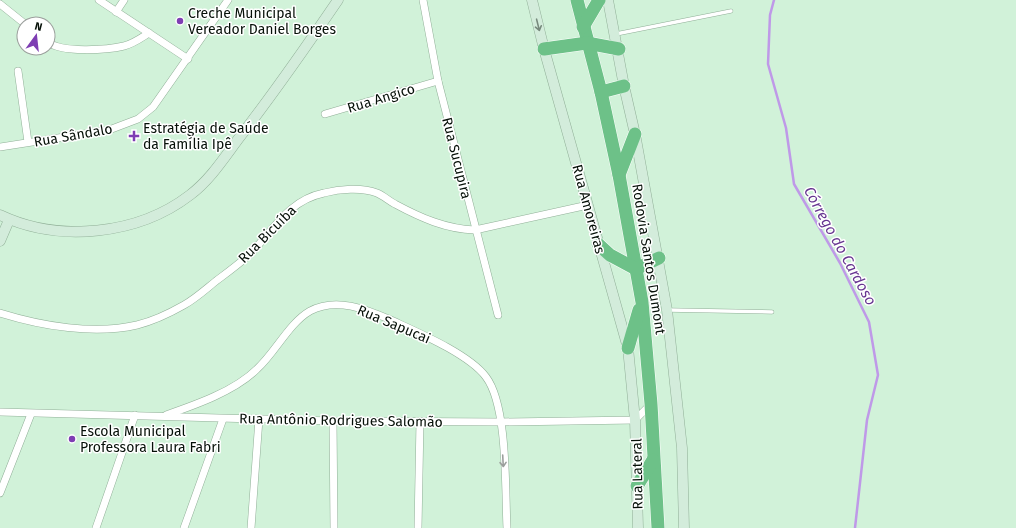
<svg xmlns="http://www.w3.org/2000/svg" width="1016" height="528" font-family="'Fira Sans',sans-serif">
<style>
.lines{fill:none;stroke-linecap:round;stroke-linejoin:round}
.stream{stroke:#bf99e8;stroke-width:2.5}
.lane-casing{stroke:#90af97;stroke-width:4.5}
.street-casing{stroke:#90af97;stroke-width:8}
.secondary-casing{stroke:#90af97;stroke-width:11}
.highway-casing{stroke:#fff;stroke-width:14}
.lane{stroke:#fff;stroke-width:3.5}
.street{stroke:#fff;stroke-width:7}
.secondary{stroke:#d3ecdb;stroke-width:10}
.highway{stroke:#6dc188;stroke-width:13}
.oneway{stroke:#77897c}
.oneway2{stroke:#9b9f9c}
.poi-dot{fill:#7e3eb3;stroke:#fff;stroke-width:1.5}
.labels{text-anchor:middle;stroke-width:3;stroke-linejoin:round;paint-order:stroke}
.poi-label{font-size:14px;fill:#061008;stroke:#fff;text-anchor:start}
.street-label{font-size:14px;fill:#061008;stroke:#fff}
.water-label{font-size:15px;font-style:italic;fill:#663590;stroke:#fff}
</style>
<rect width="100%" height="100%" fill="#d1f2d9"/>
<g class="lines">
<!-- stream -->
<path class="stream" d="M774,0L770,15L768,64L786,128L794,184L840,263L869,322L878,375L867,420L855,528"/>
<!-- lane casing -->
<g class="lane-casing">
<g id="lane">
<path d="M616,34L731,11"/>
<path d="M668,310L772,312"/>
</g>
</g>
<!-- street casing -->
<g class="street-casing">
<g id="street">
<path d="M99,0L188,59"/>
<path d="M423,0L438,81L498,315"/>
<path d="M0,4L25,24"/>
<path d="M116,12L124,0"/>
<path d="M48,42C61,53 107,50 124,46C133,44 141,38 149,33"/>
<path d="M18,71L28,142"/>
<path d="M325,114L438,81"/>
<path d="M0,147L109,130L138,119L153,107L228,0"/>
<path d="M0,313C42,326 94,335 137,325C153,321 170,313 184,305C195,299 206,289 216,281C228,272 242,262 253,251C275,227 290,200 324,193C339,189 362,187 377,193C384,196 389,201 395,204C421,218 446,229 475,230L588,205"/>
<path d="M0,412L333,421L501,422L635,420L651,404"/>
<path d="M166,415C195,405 235,391 257,369C275,353 289,323 310,311C336,297 366,309 391,320C417,332 469,354 486,377C508,406 505,490 507,528"/>
<path d="M333,421L334,528"/>
<path d="M0,493L31,414"/>
<path d="M96,528L135,415"/>
<path d="M184,528L223,419"/>
<path d="M251,528L259,419"/>
<path d="M418,528L420,421"/>
</g>
</g>
<!-- secondary casing -->
<g class="secondary-casing">
<g id="secondary">
<path d="M532,0L544,49L628,348L635,420L638,528"/>
<path d="M608,0L624,86L635,134L667,310L682,448L684,528"/>
<path d="M0,215C59,243 138,235 190,195C210,180 224,158 239,138C274,93 306,47 338,0"/>
<path d="M0,241L9,220"/>
</g>
</g>
<!-- highway casing -->
<g class="highway-casing">
<g id="highway">
<path d="M577,0L601,92L619,175L642,302L651,404L658,528"/>
<path d="M583,27L599,0"/>
<path d="M544,49L587,43L619,49"/>
<path d="M601,92L624,86"/>
<path d="M619,175L635,134"/>
<path d="M598,244L610,255L636,269L659,258"/>
<path d="M628,348L639,310"/>
<path d="M637,486L653,460"/>
</g>
</g>
<!-- lane -->
<use href="#lane" class="lane"/>
<!-- street -->
<use href="#street" class="street"/>
<!-- secondary -->
<use href="#secondary" class="secondary"/>
<!-- highway -->
<use href="#highway" class="highway"/>
</g>
<!-- one-way arrows -->
<defs><path id="oneway-shaft" d="M-6 0H5M1.5-3L5.5 0L1.5 3" fill="none" stroke-width="1.6" stroke-linecap="round" stroke-linejoin="round"/></defs>
<use class="oneway" href="#oneway-shaft" transform="translate(538 25) rotate(76)"/>
<use class="oneway2" href="#oneway-shaft" transform="translate(503 461) rotate(87)"/>
<!-- markers -->
<g class="poi-dot">
<circle cx="180" cy="21" r="4"/>
<path d="M132 130h4v4h4v4h-4v4h-4v-4h-4v-4h4z"/>
<circle cx="72" cy="439" r="4"/>
</g>
<g class="labels">
<!-- poi labels -->
<g class="poi-label">
<text x="188" y="18">Creche Municipal<tspan x="188" dy="16">Vereador Daniel Borges</tspan></text>
<text x="143" y="133">Estratégia de Saúde<tspan x="143" dy="16">da Família Ipê</tspan></text>
<text x="80" y="436">Escola Municipal<tspan x="80" dy="16">Professora Laura Fabri</tspan></text>
</g>
<!-- street labels -->
<g class="street-label">
<text transform="translate(381 98) rotate(-17)" y="5">Rua Angico</text>
<text transform="translate(73 135) rotate(-10)" y="5">Rua Sândalo</text>
<text transform="translate(457 158) rotate(76)" y="5">Rua Sucupira</text>
<text transform="translate(589 209) rotate(75)" y="5">Rua Amoreiras</text>
<text transform="translate(267 234) rotate(-45)" y="5">Rua Bicuíba</text>
<text transform="translate(649 259) rotate(81)" y="5">Rodovia Santos Dumont</text>
<text transform="translate(394 324) rotate(23)" y="5">Rua Sapucai</text>
<text transform="translate(341 420) rotate(1)" y="5">Rua Antônio Rodrigues Salomão</text>
<text transform="translate(637 474) rotate(-91)" y="5">Rua Lateral</text>
</g>
<!-- water labels -->
<g class="water-label">
<text transform="translate(840 246) rotate(61)" y="5">Córrego do Cardoso</text>
</g>
</g>
<!-- north arrow -->
<g transform="translate(36 36) rotate(15)"><circle r="19" fill="#ffffff" stroke="#9b9f9c"/>
<path d="M0-3L7 15L0 10L-7 15Z" fill="#7e3eb3"/>
<text y="-6" font-size="11" font-weight="bold" text-anchor="middle" fill="#061008">N</text>
</g>
</svg>
